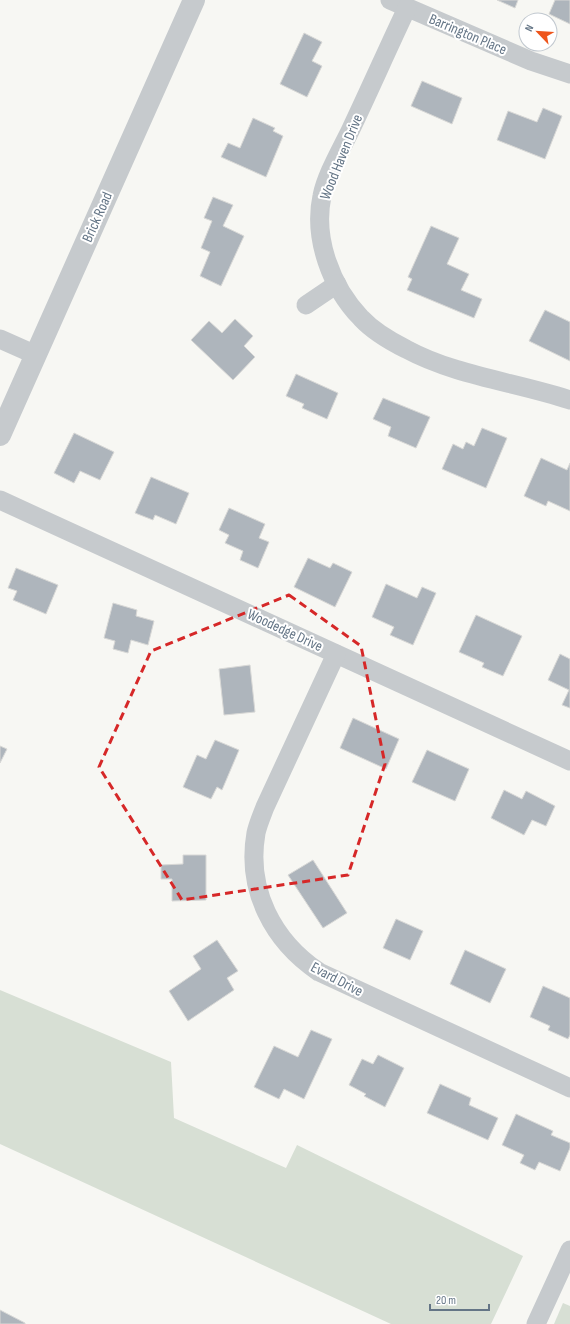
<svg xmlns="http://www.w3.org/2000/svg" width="570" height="1324" font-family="'Sofia Sans Condensed',sans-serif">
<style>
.green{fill:#d7dfd4}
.building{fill:#aeb5bc;stroke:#d8d8d6}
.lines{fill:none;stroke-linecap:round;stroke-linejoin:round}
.minor{stroke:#c6cacd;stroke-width:19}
.tertiary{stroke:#c6cacd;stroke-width:22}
.marked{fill:none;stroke:#d62828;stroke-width:3;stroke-dasharray:8 5;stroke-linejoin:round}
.labels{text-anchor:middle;stroke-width:4;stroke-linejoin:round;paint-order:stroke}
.street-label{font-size:15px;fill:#647586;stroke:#fff}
</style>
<rect width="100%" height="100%" fill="#f7f7f3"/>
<!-- green -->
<g class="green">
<path d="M0,990L171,1062L174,1118L286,1168L297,1145L523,1256L491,1324H391L0,1144Z"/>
<path d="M563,1303L570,1306V1324H554Z"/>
</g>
<!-- building -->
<g class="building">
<path d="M497,0H518L515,8Z"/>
<path d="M555,0H570V24L549,14Z"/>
<path d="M304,33L322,42L312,61L322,66L307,97L280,84Z"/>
<path d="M422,81L462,98L452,124L411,106Z"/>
<path d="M543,108L562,116L545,159L497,140L508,111L537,122Z"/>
<path d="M253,118L275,128L273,131L283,136L266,177L221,157L228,143L240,148Z"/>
<path d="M213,197L233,205L223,226L244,236L221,286L200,276L210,252L201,248L212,221L204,218Z"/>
<path d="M431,226L459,238L447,264L469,274L461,290L482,299L474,318L407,290L412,279L408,277Z"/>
<path d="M545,310L570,322V361L529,341Z"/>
<path d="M235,319L253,336L244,346L255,357L233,380L191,340L209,321L222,333Z"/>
<path d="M296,374L338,393L327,419L302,408L304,404L286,396Z"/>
<path d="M383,398L430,417L416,448L388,436L391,427L373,419Z"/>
<path d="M482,428L507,438L486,488L442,469L453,444L463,449L466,442L474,446Z"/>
<path d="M74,433L114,452L100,480L80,471L74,483L54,473Z"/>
<path d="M541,458L567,470L570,463V511L548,501L546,506L524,496Z"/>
<path d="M151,477L189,493L176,524L155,515L153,520L135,513Z"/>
<path d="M229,508L265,524L259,538L269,542L258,568L240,560L243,551L225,543L229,535L219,530Z"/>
<path d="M308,558L330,568L333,563L352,572L335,607L294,587Z"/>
<path d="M16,568L58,585L46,614L13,600L17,591L8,588Z"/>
<path d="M386,584L417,598L422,587L436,593L413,645L390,635L394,627L372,617Z"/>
<path d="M113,603L137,610L136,616L154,621L148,645L131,640L128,653L113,649L115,641L104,638Z"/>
<path d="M476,615L522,636L503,676L482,667L484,663L459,652Z"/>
<path d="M560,654L570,659V708L562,705L569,690L548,680Z"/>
<path d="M250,665L255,712L224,715L219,669Z"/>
<path d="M353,718L399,739L386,769L340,748Z"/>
<path d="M215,740L239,750L222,790L217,787L211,799L183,787L197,755L206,759Z"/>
<path d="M0,746L7,749L0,763Z"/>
<path d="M427,750L469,769L455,801L412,782Z"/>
<path d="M504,790L522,799L526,791L555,806L546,826L532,820L524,835L491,818Z"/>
<path d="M183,855H206V900L172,901V879H161V865L183,864Z"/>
<path d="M313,860L347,913L323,928L288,875Z"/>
<path d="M396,919L423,931L410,960L383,948Z"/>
<path d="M217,940L238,971L227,978L234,990L188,1021L169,991L201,969L193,956Z"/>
<path d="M465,950L506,969L490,1003L450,984Z"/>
<path d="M543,986L570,998V1035L568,1039L548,1030L550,1026L530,1017Z"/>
<path d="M311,1030L332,1039L304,1099L284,1089L279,1099L254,1087L274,1046L298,1057Z"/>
<path d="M378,1055L404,1068L385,1107L364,1096L366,1094L349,1085L362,1059L373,1064Z"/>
<path d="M440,1084L471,1098L469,1105L498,1118L488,1140L427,1113Z"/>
<path d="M516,1114L553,1131L551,1135L570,1143V1148L560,1171L539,1162L535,1170L520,1163L524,1155L502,1145Z"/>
<path d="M0,1310L25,1323V1324H0Z"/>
</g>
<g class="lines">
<!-- minor -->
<g class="minor">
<path d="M390,0L531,61L570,74"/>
<path d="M407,8C388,48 370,89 351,129C342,148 326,175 322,196C313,238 331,287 361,318C373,331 390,341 406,349C456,376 516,382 570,400"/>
<path d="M306,305L337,284"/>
<path d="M0,339L36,355"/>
<path d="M0,500L570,761"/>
<path d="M336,654L265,807C262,815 258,824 256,833C246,890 273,941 319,972L570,1088"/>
<path d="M536,1324L570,1250"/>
</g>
<!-- tertiary -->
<path class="tertiary" d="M0,435L194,0"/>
</g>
<!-- marked area -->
<path class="marked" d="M289,595L361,646L385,764L348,875L182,900L99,767L151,651Z"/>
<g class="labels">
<!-- street labels -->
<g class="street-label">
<text transform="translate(468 34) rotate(23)" y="5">Barrington Place</text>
<text transform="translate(341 157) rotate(-68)" y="5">Wood Haven Drive</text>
<text transform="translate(97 217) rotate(-66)" y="5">Brick Road</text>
<text transform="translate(285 630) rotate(25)" y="5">Woodedge Drive</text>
<text transform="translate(337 979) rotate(28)" y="5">Evard Drive</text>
</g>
</g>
<!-- north arrow -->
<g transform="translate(538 32) rotate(295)"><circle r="19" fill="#ffffff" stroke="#c1c8cf"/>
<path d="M0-3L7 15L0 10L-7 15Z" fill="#ee551b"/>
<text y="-6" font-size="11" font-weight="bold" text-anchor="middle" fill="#647586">N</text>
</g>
<!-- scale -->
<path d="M430 1304v6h59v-6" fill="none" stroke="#647586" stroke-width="2"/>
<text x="436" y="1304" font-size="12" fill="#647586" stroke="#ffffff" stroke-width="3" paint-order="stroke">20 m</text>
</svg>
